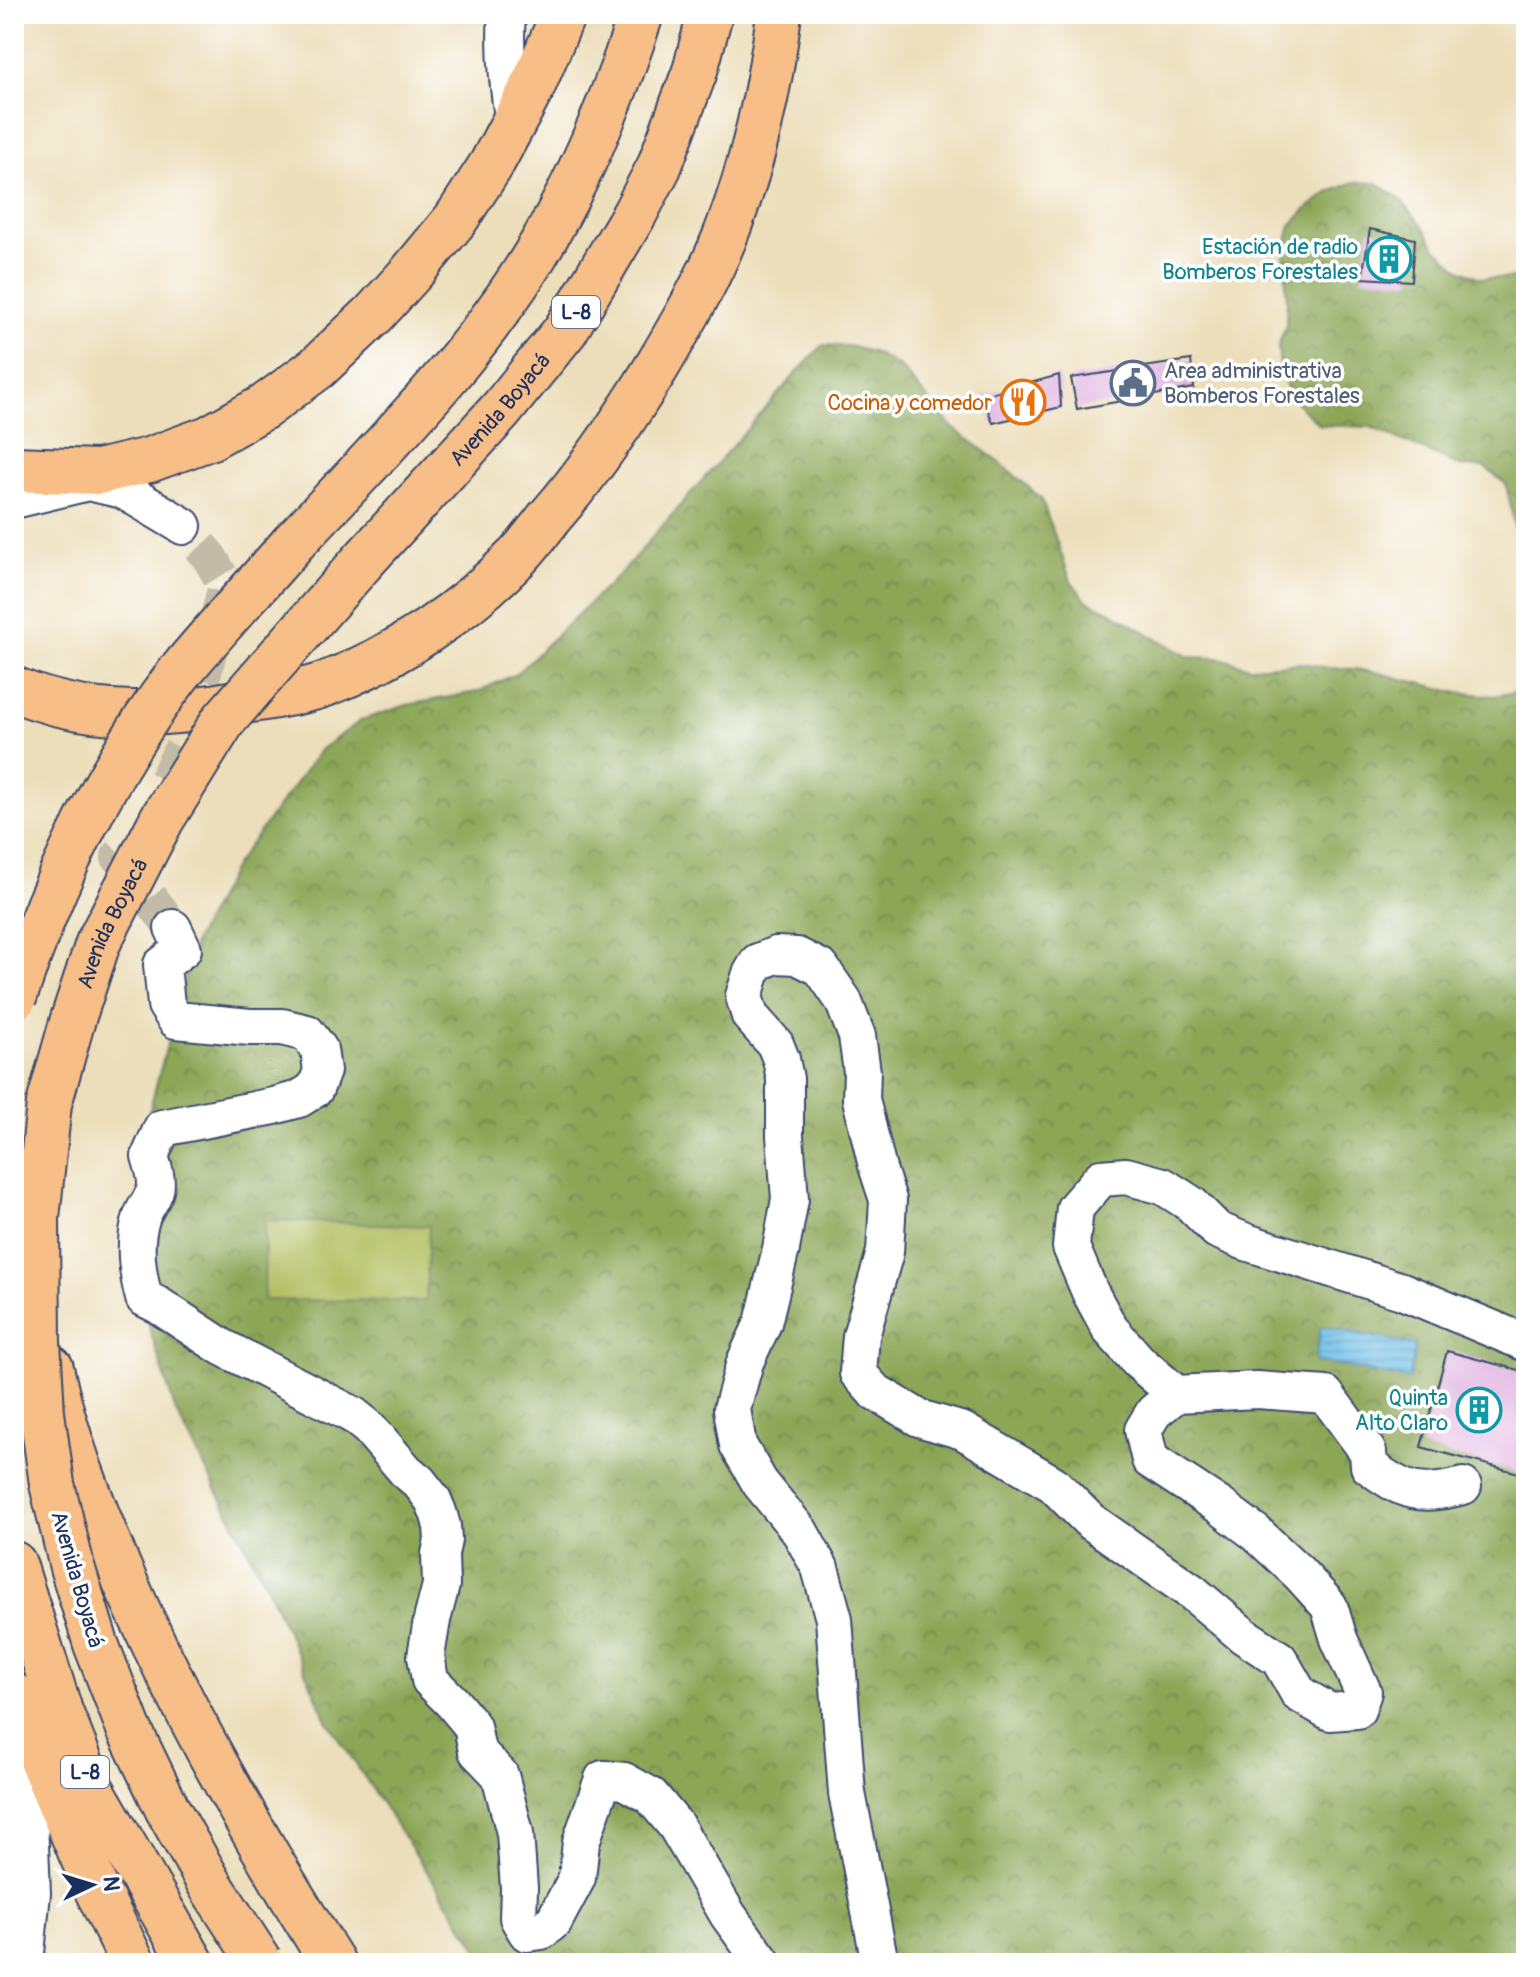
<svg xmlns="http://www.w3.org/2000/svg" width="1540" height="1977" font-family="Pangolin,sans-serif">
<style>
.forest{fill:url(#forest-crowns);stroke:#546a5a;stroke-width:2}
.pitch{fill:#b1bf61;stroke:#667760;stroke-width:2}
.water{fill:url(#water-rules);stroke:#4476a3;stroke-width:2}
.building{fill:#e0afdf}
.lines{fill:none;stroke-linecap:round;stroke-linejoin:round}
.minor-tunnel{stroke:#c2bba8;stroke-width:36;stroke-dasharray:36 18;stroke-linecap:butt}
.minor-casing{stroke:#3a496c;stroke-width:40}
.highway-casing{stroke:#3a496c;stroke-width:48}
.minor{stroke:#fff;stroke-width:36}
.highway{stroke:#f7be87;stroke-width:44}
.highway-bridge-casing{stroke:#3a496c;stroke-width:48;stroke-linecap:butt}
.highway-bridge{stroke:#f7be87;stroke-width:44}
.labels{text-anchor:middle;stroke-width:7;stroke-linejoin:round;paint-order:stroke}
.shield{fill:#fff;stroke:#5f6d8e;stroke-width:2}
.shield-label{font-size:20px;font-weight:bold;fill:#1b2f5e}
.culture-label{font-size:22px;fill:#0d838f;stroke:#fff;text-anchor:end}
.service-label{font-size:22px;fill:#4e5e75;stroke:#fff;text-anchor:start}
.food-label{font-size:22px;fill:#c56008;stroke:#fff;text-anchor:end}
.street-label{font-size:22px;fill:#1b2f5e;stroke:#fff}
</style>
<defs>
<pattern id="forest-crowns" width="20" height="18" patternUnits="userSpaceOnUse" patternTransform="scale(2)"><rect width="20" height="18" fill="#8ca657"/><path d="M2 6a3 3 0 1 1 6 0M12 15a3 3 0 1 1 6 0" fill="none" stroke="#72884b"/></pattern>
<pattern id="water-rules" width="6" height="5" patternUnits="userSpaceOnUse" patternTransform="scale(2)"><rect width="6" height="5" fill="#6cbee8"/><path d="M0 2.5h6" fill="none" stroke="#589bbf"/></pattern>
</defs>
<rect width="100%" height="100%" fill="#fff"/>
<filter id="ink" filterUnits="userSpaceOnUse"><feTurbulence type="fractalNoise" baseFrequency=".0125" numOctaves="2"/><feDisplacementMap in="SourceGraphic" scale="16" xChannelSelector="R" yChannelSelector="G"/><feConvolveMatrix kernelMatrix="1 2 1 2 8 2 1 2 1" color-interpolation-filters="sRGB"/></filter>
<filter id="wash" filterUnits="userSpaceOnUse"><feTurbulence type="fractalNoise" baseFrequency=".006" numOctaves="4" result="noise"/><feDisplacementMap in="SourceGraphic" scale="32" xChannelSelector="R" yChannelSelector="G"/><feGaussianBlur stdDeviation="1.8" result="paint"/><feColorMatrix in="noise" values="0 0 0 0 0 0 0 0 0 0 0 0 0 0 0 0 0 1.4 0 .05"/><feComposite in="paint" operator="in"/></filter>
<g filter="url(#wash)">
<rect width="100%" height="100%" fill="#ecdeba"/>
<!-- forest -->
<g class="forest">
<path d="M1354,182L1377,183L1400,199L1422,225L1436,248L1458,268L1480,278H1526V596L1524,573L1506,484L1484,467L1460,466L1371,427L1320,425L1301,408L1287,388L1280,367L1278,346L1286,325L1287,300L1284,253L1291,225L1310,206L1330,192Z"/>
<path d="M823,345L848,346L875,353L900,367L952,427L999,462L1041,498L1071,581L1087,601L1109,611L1189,657L1220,658L1250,667L1303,663L1328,668L1355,669L1379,673L1455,692L1494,696L1521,691L1526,678V1963H490L479,1950L328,1722L266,1585L176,1412L145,1314L136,1226L148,1116L195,940L235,865L321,749L362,720L407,705L477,692L516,674L621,573L800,369Z"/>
</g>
<!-- pitch -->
<path class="pitch" d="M265,1220L429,1226L426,1301L264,1300Z"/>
<!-- water -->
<path class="water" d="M1321,1326L1416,1345L1409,1379L1315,1361Z"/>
<g id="blocks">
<!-- building -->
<g class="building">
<path d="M1370,229L1415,239L1412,281L1362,278Z"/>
<path d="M1191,360L1194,388L1077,409L1071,378Z"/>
<path d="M1059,375L1061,407L993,423L982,396Z"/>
<path d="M1447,1351L1526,1372V1475L1421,1447Z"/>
</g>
</g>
</g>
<g filter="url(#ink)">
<use href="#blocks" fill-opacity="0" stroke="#3a496c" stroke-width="2"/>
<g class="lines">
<!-- minor-tunnel -->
<g class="minor-tunnel">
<path d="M166,781L187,738L226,586L210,558L183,526"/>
<path d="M121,855L119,857L173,928"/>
</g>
<!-- minor casing -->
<g class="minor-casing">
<g id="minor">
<path d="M507,14C504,51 508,87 514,123"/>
<path d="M14,500L88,482L123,490L183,526"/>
<path d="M173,928L183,949L162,965L166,1005L176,1020L250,1027H282L307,1033L319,1049L322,1071L315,1089L299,1099L274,1106L162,1128L150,1156C153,1167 159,1182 154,1193C151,1201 145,1208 142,1216C133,1241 137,1272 144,1298L158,1305L222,1347L353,1415L369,1428L406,1471L419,1482L433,1500L438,1512L442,1526L443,1540L440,1554L441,1585L432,1620L426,1656L430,1680L452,1702L472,1726L477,1751L500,1775L515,1833L519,1888L518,1918L527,1933L542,1931L554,1921L577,1878L581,1842L603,1779L624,1781L651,1796L676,1826L728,1915L763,1963"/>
<path d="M1176,1394L1139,1362L1110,1329L1090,1292L1071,1247L1075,1208L1101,1178L1126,1176L1163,1186L1191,1204L1217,1230L1246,1242L1402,1291L1526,1343"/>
<path d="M15,1737L27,1773L32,1893L25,1963"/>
<path d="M880,1963L847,1793L834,1619L820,1568L800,1532L760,1483L738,1445L732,1409L745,1362L763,1323L781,1249L790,1199L785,1136V1079L781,1059L775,1044L750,1016L744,996L751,974L758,962L776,955L797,956L821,968L843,1000L857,1036L862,1072L861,1099L877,1166L888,1200L885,1252L861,1336L858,1373L874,1391L919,1418L963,1431L1053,1484L1089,1520L1192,1592L1244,1636L1279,1659L1299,1694L1330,1712L1357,1710L1363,1692L1339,1639L1329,1606L1299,1573L1256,1533L1220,1506L1150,1460L1143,1430L1154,1412L1176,1394L1257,1390L1326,1395L1368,1452L1369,1466C1404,1492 1420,1498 1463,1486"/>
</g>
</g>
<!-- highway casing -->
<g class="highway-casing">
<g id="highway">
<path d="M14,469L98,472L149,460L209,438L264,407L317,368L373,315L412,272L456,219L491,165L532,88L563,14"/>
<path d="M293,543C386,444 490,342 554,222C590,155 618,86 641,14"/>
<path id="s1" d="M363,561L501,410L565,331L635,213L659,167L695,71L710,14"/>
<path d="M14,689C87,720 164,717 240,702C267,697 297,694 323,685C395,658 465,611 518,556C529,544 539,531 549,518C590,471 625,419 658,365C684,321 711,275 729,226C755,157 770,86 779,14"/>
<path d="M14,1193L28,1261"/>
<path d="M51,1368C65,1437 92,1504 119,1568C179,1706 253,1836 333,1963"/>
<path d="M14,1564L61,1714L91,1788L192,1963"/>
<path d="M14,1696L95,1886L133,1963"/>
</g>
</g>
<!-- minor -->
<use href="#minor" class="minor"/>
<!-- highway -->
<use href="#highway" class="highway"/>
<!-- highway-bridge casing -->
<g class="highway-bridge-casing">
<g id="highway-bridge">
<path d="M14,998C52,883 105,769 180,672C216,628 256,586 293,543"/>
<path id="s2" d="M260,1962L211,1886L168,1810L129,1729L96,1644L72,1567L52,1484L42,1413L38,1341L37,1218L49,1104L73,1019L98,943L162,819L223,721L363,561"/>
</g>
</g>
<!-- highway-bridge -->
<use href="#highway-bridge" class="highway-bridge"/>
</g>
</g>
<!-- icons -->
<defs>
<g id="building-ring" transform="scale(2.3)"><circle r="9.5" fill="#fff" stroke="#0f9aa8" stroke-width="1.5"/><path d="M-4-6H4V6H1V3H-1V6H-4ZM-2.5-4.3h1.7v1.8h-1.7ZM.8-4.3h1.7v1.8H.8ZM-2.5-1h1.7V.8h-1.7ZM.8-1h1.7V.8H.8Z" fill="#0f9aa8"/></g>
<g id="civic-ring" transform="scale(2.3)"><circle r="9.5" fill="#fff" stroke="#5c6f8a" stroke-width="1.5"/><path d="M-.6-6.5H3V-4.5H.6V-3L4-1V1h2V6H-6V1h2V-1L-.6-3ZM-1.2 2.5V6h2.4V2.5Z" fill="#5c6f8a"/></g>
<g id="restaurant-ring" transform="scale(2.3)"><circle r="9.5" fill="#fff" stroke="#e8710a" stroke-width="1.5"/><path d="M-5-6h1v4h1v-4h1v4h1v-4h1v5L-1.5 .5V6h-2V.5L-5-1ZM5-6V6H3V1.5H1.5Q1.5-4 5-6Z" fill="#e8710a"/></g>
</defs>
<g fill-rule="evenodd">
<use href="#building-ring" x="1389" y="259"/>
<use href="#civic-ring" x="1133" y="383"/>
<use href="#restaurant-ring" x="1023" y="402"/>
<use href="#building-ring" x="1479" y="1410"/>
</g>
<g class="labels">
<!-- shield labels -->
<g class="shield">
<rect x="552" y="296" width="48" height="32" rx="6"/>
<rect x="61" y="1756" width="48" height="32" rx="6"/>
</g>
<g class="shield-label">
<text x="576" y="319">L-8</text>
<text x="85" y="1779">L-8</text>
</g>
<!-- culture labels -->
<g class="culture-label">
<text x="1358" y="254">Estación de radio<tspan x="1358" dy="25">Bomberos Forestales</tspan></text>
<text x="1448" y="1405">Quinta<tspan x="1448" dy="25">Alto Claro</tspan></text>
</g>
<!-- service labels -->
<g class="service-label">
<text x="1164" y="378">Area administrativa<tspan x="1164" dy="25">Bomberos Forestales</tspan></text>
</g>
<!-- food labels -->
<g class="food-label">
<text x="992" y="410">Cocina y comedor</text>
</g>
<!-- street labels -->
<g class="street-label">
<text dy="8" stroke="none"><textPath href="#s1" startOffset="204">Avenida Boyacá</textPath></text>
<text dy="8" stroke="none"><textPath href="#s2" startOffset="1098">Avenida Boyacá</textPath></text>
<text transform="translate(78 1579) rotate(74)" y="8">Avenida Boyacá</text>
</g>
</g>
<!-- margin -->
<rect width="1540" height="1977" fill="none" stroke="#fff" stroke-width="48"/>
<!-- north arrow -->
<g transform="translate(92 1885) rotate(86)" stroke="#ffffff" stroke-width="6" paint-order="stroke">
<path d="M0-6L14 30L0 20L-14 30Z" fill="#1b2f5e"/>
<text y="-12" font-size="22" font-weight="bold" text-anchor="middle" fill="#1b2f5e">N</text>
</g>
</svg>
